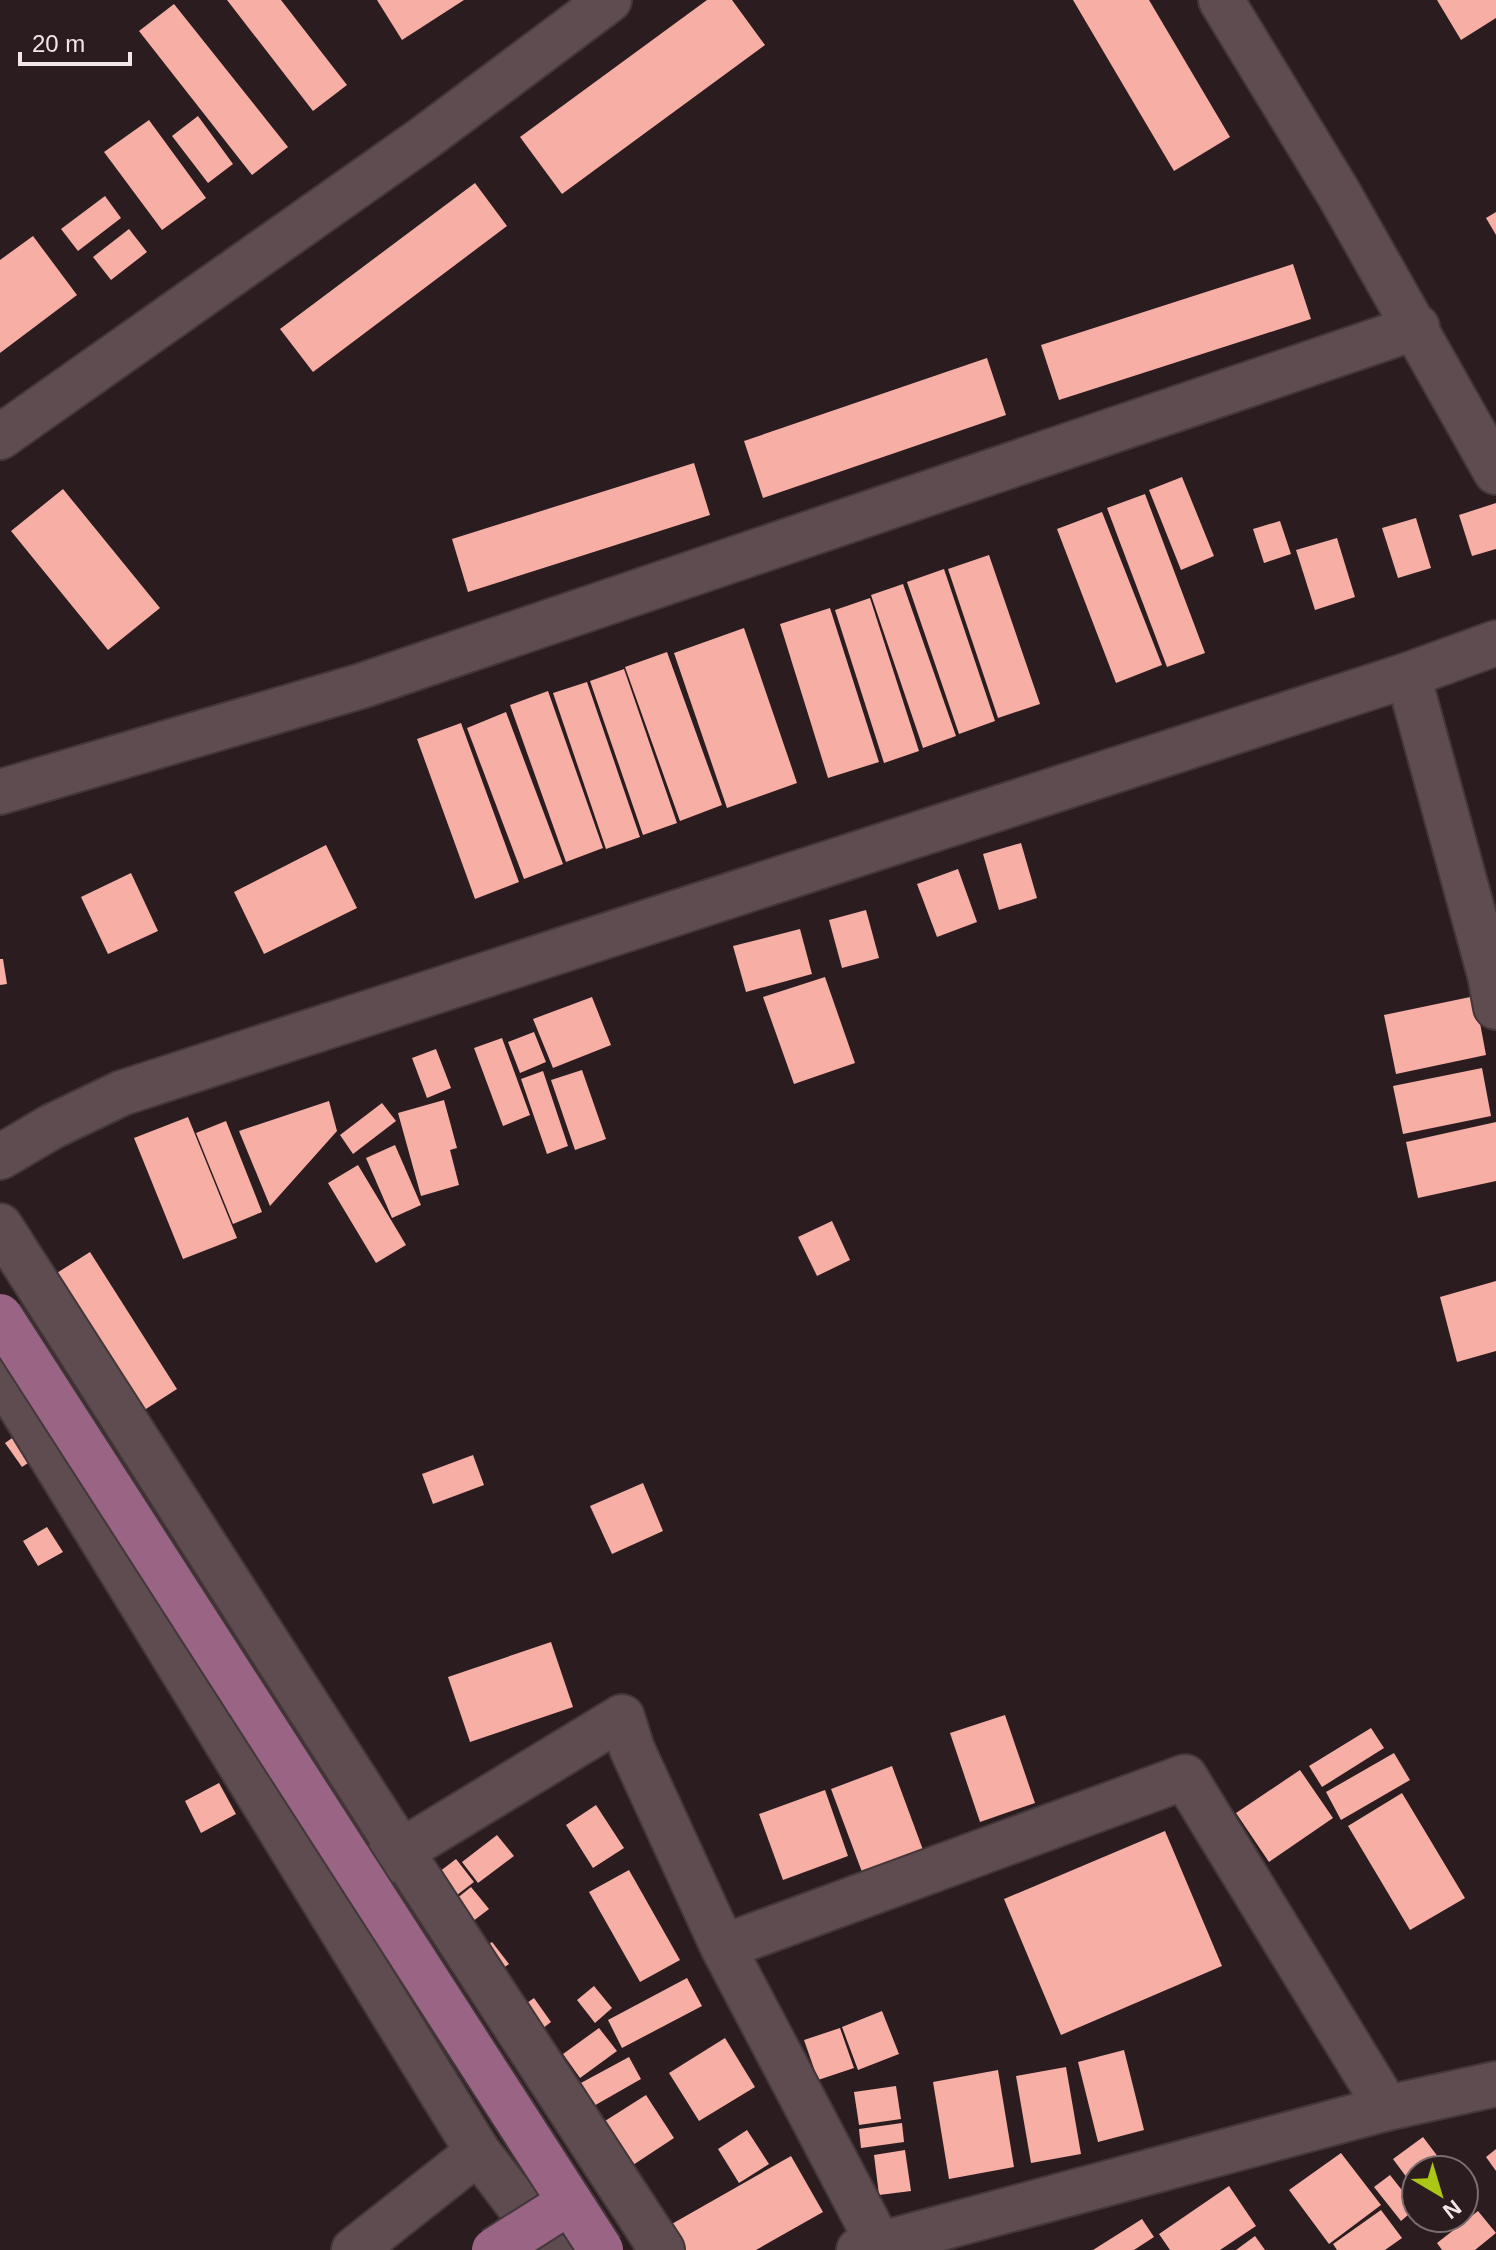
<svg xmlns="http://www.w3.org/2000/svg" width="1496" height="2250" font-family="Arial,sans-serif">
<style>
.building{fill:#f6aea5}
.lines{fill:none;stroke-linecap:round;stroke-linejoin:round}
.minor-casing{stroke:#44373a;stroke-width:48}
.minor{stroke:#5e4c50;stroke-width:44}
.major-bridge-casing{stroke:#44373a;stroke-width:48;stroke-linecap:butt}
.major-bridge{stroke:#9a6484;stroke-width:44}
</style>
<rect width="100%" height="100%" fill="#2b1c1f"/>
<!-- building -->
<g class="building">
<path d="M227,0H281L347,85L313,111Z"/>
<path d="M377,0H464L402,40Z"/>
<path d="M707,0H732L765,45L562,194L520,137Z"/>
<path d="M1073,0H1149L1230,137L1174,171Z"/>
<path d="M1437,0H1496V18L1461,40Z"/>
<path d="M174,4L288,147L252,175L139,31Z"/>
<path d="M198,116L233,164L208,183L172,136Z"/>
<path d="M149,120L206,198L162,230L104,152Z"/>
<path d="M475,183L507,226L313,372L280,329Z"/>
<path d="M105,196L121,218L78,251L61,229Z"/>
<path d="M1496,212V235L1486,218Z"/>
<path d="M129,229L147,252L111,280L93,257Z"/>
<path d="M33,236L77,295L0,353V260Z"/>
<path d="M1293,264L1311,319L1059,400L1041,345Z"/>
<path d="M987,358L1006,415L763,498L744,441Z"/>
<path d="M694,463L710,515L468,592L452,539Z"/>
<path d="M1182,477L1214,556L1181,570L1149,490Z"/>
<path d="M63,489L160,608L108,650L11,531Z"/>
<path d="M1145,494L1205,653L1167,667L1107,508Z"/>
<path d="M1496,503V549L1472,556L1459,515Z"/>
<path d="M1102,512L1162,665L1116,683L1057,529Z"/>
<path d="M1416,518L1431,568L1398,578L1382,528Z"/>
<path d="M1280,521L1291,554L1264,563L1253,529Z"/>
<path d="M1337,538L1355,597L1315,610L1296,550Z"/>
<path d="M989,555L1040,704L998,718L948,569Z"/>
<path d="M944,569L995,721L959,734L907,582Z"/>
<path d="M903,584L956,736L923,748L871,595Z"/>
<path d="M870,598L919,751L884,763L835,610Z"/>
<path d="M830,608L879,762L828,778L780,624Z"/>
<path d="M744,628L797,783L727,808L674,653Z"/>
<path d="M667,652L722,805L680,821L625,667Z"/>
<path d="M624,669L677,823L643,835L590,681Z"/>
<path d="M587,682L640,837L606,849L553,693Z"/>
<path d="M548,691L603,848L566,862L510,705Z"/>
<path d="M506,712L563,864L524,879L467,728Z"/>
<path d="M461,723L519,882L475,899L417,739Z"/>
<path d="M1021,843L1037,898L999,910L983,854Z"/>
<path d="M326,845L357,908L264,954L234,892Z"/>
<path d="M958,869L977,922L937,937L917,884Z"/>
<path d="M131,873L158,931L108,954L81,897Z"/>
<path d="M866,910L879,958L842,968L829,920Z"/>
<path d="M800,929L812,974L746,992L733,946Z"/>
<path d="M0,959H3L7,984L0,985Z"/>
<path d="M825,977L855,1063L794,1084L763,997Z"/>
<path d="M1475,996L1486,1055L1396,1074L1384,1015Z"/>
<path d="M592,997L611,1045L553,1068L533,1019Z"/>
<path d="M534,1032L546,1062L520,1073L508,1042Z"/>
<path d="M502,1038L530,1115L503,1126L474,1048Z"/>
<path d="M436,1049L451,1088L427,1098L412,1058Z"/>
<path d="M1482,1068L1491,1116L1403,1134L1393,1086Z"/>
<path d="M582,1070L606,1139L575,1150L551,1080Z"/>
<path d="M543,1071L568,1146L547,1154L521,1079Z"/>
<path d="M444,1100L457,1148L450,1150L459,1185L421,1196L398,1113Z"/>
<path d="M329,1101L337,1131L270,1206L239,1131Z"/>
<path d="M382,1103L396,1121L353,1154L340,1135Z"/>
<path d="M188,1117L237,1238L183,1259L134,1138Z"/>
<path d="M226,1121L262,1212L233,1224L196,1133Z"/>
<path d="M1496,1122V1181L1418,1198L1406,1142Z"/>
<path d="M395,1145L421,1205L392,1218L366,1158Z"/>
<path d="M358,1165L406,1245L376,1263L328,1183Z"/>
<path d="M832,1221L850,1260L817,1276L798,1237Z"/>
<path d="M90,1252L177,1389L135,1416L49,1278Z"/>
<path d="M1496,1281V1351L1457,1362L1440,1297Z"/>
<path d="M18,1434L34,1459L22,1467L5,1443Z"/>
<path d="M473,1455L484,1485L433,1504L422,1474Z"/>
<path d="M643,1483L663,1531L612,1554L590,1506Z"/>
<path d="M47,1527L63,1552L38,1566L23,1541Z"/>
<path d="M551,1642L573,1707L470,1742L448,1677Z"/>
<path d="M1005,1715L1035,1803L980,1822L950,1733Z"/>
<path d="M1371,1728L1384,1748L1322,1787L1309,1766Z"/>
<path d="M1394,1753L1410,1780L1341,1820L1326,1792Z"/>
<path d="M892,1766L926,1858L865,1880L831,1789Z"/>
<path d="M1300,1770L1333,1818L1269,1862L1236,1813Z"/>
<path d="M219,1783L236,1814L201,1833L185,1801Z"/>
<path d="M825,1790L848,1856L783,1880L759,1814Z"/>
<path d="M1402,1793L1465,1898L1410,1930L1348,1826Z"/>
<path d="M596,1805L624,1848L593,1868L566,1825Z"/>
<path d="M1165,1831L1222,1966L1061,2035L1004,1899Z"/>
<path d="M497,1835L514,1856L478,1883L462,1862Z"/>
<path d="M456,1859L474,1882L444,1905L426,1882Z"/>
<path d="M629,1870L680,1960L640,1982L589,1892Z"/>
<path d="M471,1887L489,1909L468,1925L451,1903Z"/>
<path d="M492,1942L509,1964L485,1981L469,1959Z"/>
<path d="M687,1978L702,2006L622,2048L608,2020Z"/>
<path d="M594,1986L612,2008L595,2023L577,2000Z"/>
<path d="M534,1998L551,2022L525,2042L507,2017Z"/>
<path d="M882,2011L899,2054L858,2070L842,2027Z"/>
<path d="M599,2028L617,2051L580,2078L563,2054Z"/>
<path d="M840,2028L854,2068L818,2080L804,2040Z"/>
<path d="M725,2038L755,2087L699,2121L669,2073Z"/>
<path d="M1124,2050L1144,2130L1098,2142L1078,2062Z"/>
<path d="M629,2057L641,2079L592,2107L579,2084Z"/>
<path d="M1066,2067L1081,2154L1031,2163L1016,2076Z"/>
<path d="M998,2070L1014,2167L949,2179L933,2082Z"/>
<path d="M896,2086L901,2119L859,2125L854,2092Z"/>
<path d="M646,2095L674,2138L633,2165L605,2121Z"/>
<path d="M902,2123L904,2142L861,2148L859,2129Z"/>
<path d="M747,2130L769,2164L739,2183L718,2149Z"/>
<path d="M1423,2137L1448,2170H1416V2190L1393,2159Z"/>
<path d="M1496,2149V2171L1486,2157Z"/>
<path d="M905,2150L911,2191L879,2195L874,2155Z"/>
<path d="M1341,2153L1381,2205L1329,2244L1289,2190Z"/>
<path d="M791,2156L823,2212L756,2250H685L670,2225Z"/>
<path d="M1390,2175L1416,2208L1401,2221L1374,2187Z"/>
<path d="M1229,2186L1256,2226L1220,2250H1170L1159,2234Z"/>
<path d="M1381,2210L1402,2238L1385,2250H1337L1333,2244Z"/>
<path d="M1478,2211L1496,2233L1475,2250H1442L1437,2243Z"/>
<path d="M1142,2219L1154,2237L1134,2250H1093Z"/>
<path d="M1255,2236L1265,2250H1236Z"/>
</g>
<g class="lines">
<!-- minor casing -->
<g class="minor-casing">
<g id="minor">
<path d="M1221,0L1339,194L1496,472"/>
<path d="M0,437L423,139L609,0"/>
<path d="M1408,675L1490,975L1496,1007"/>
<path d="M0,792L361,686L1417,327"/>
<path d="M0,1157L51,1127L122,1093L1408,675L1496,643"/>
<path d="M0,1226L401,1851L662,2250"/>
<path d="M0,1373L478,2152L553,2250"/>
<path d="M377,1866L622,1717L632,1749L723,1947L879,2244"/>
<path d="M723,1947L1185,1777L1387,2108"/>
<path d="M354,2250L478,2152"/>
<path d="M859,2250L1387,2108L1496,2084"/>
</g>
</g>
<!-- minor -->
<use href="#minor" class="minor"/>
<!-- major-bridge casing -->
<g class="major-bridge-casing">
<g id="major-bridge">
<path d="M0,1316L601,2250"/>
<path d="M494,2250L570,2202"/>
</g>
</g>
<!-- major-bridge -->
<use href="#major-bridge" class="major-bridge"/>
</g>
<!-- north arrow -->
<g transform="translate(1440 2194) rotate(142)"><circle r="38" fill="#2b1c1f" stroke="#7a6d6f" stroke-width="2"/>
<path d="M0-6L14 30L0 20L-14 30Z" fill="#abc614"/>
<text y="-12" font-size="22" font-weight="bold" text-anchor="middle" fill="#f1e6e8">N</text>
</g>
<!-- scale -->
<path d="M20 52v12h110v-12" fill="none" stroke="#f1e6e8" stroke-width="4"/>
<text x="32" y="52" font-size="24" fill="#f1e6e8" stroke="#2b1c1f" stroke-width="6" paint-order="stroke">20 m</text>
</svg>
